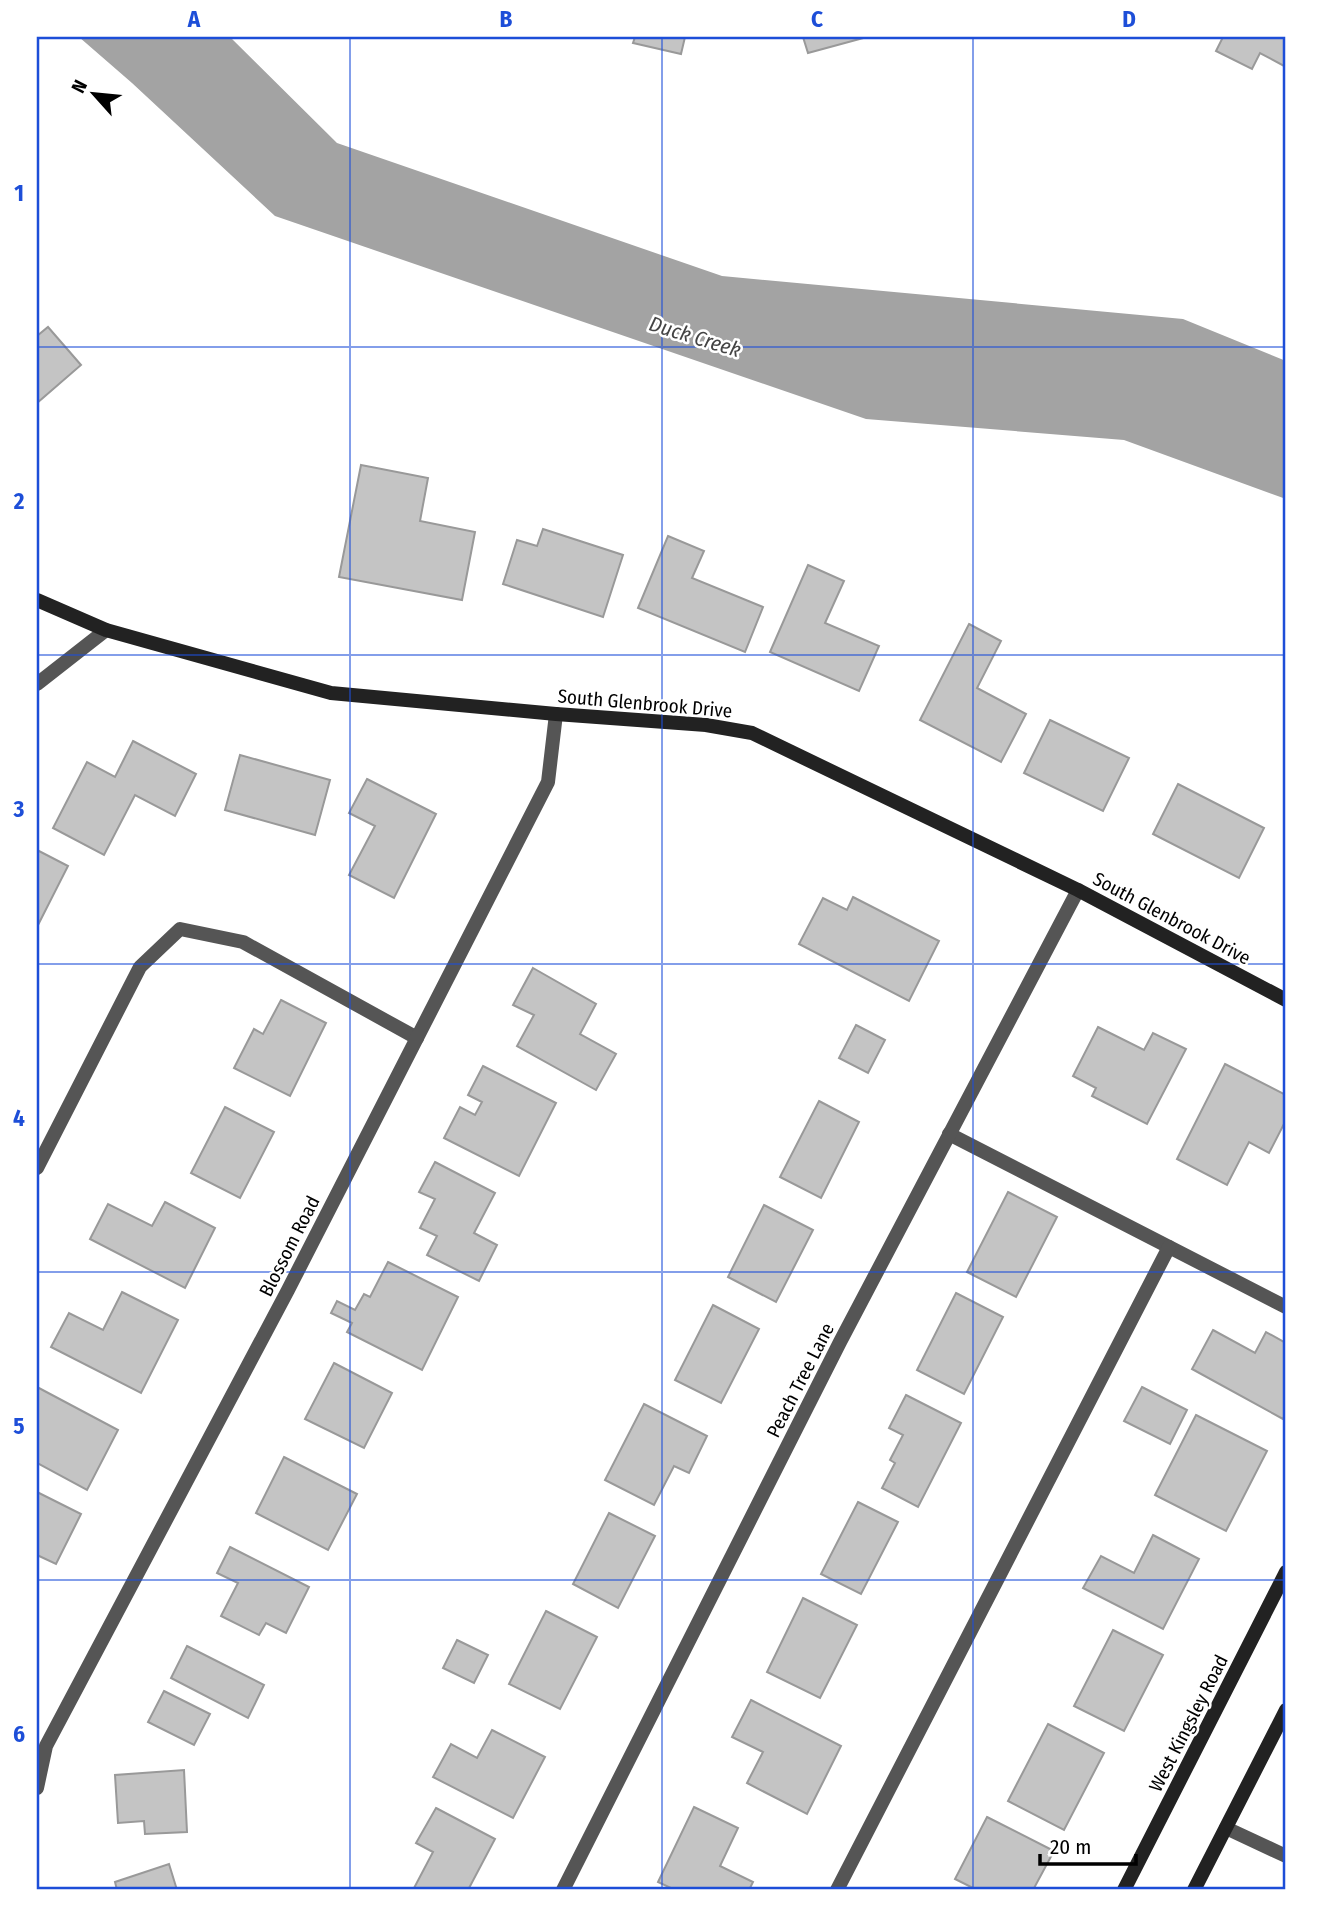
<svg xmlns="http://www.w3.org/2000/svg" width="1323" height="1927" font-family="'Fira Sans Condensed',sans-serif">
<style>
.water{fill:#a3a3a3}
.building{fill:#c4c4c4;stroke:#999;stroke-width:2}
.lines{fill:none;stroke-linecap:round;stroke-linejoin:round}
.lane{stroke:#555;stroke-width:14}
.street{stroke:#555;stroke-width:14}
.secondary{stroke:#222;stroke-width:14}
.grid{fill:none;stroke:#1d4ed8;stroke-width:2;stroke-opacity:0.55}
.labels{text-anchor:middle;stroke-width:5;stroke-linejoin:round;paint-order:stroke}
.street-label{font-size:19px;fill:#000;stroke:#fff}
.water-label{font-size:21px;font-style:italic;fill:#444;stroke:#fff}
.neatline{fill:none;stroke:#1d4ed8;stroke-width:2.5}
.grid-label{font-size:23px;text-anchor:middle;font-weight:bold;fill:#1d4ed8}
</style>
<rect width="100%" height="100%" fill="#fff"/>
<!-- water -->
<path class="water" d="M79,37H230L337,143L722,276L1183,319L1286,361V499L1124,440L866,419L275,216L132,83Z"/>
<!-- building -->
<g class="building">
<path d="M635,37H685L681,54L633,43Z"/>
<path d="M803,37H867L808,53Z"/>
<path d="M1223,37H1286V67L1260,53L1252,69L1216,51Z"/>
<path d="M48,327L81,365L37,403V336Z"/>
<path d="M361,465L428,478L420,521L475,532L462,600L339,577Z"/>
<path d="M543,529L623,555L603,617L503,584L517,540L537,546Z"/>
<path d="M668,536L704,551L692,578L763,607L745,652L638,608Z"/>
<path d="M808,565L844,581L825,623L879,646L859,691L770,652Z"/>
<path d="M969,624L1001,641L977,688L1026,714L1001,762L920,720Z"/>
<path d="M1050,720L1129,758L1103,811L1024,773Z"/>
<path d="M133,741L196,774L175,816L135,795L104,855L53,828L87,762L115,777Z"/>
<path d="M240,755L330,780L315,835L225,810Z"/>
<path d="M367,779L436,814L394,898L349,875L375,826L349,813Z"/>
<path d="M1178,784L1264,828L1239,878L1153,834Z"/>
<path d="M37,850L68,866L37,927Z"/>
<path d="M853,897L939,941L909,1001L799,944L823,898L847,910Z"/>
<path d="M533,968L596,1004L580,1034L616,1054L596,1090L517,1046L534,1015L513,1005Z"/>
<path d="M281,1000L326,1023L290,1096L234,1068L254,1029L263,1034Z"/>
<path d="M856,1025L885,1040L868,1073L839,1058Z"/>
<path d="M1098,1027L1144,1050L1153,1033L1186,1049L1147,1124L1092,1096L1096,1088L1073,1076Z"/>
<path d="M1225,1064L1286,1095V1120L1269,1153L1249,1142L1227,1185L1177,1159Z"/>
<path d="M483,1066L556,1103L519,1176L444,1138L460,1107L475,1115L482,1102L468,1095Z"/>
<path d="M819,1101L859,1122L821,1198L780,1177Z"/>
<path d="M225,1107L274,1132L240,1198L191,1173Z"/>
<path d="M435,1162L495,1193L474,1233L497,1245L479,1281L427,1255L437,1236L420,1228L435,1199L419,1192Z"/>
<path d="M1008,1192L1057,1217L1016,1297L967,1272Z"/>
<path d="M165,1202L215,1228L185,1288L90,1239L108,1204L152,1226Z"/>
<path d="M764,1205L813,1230L776,1302L728,1277Z"/>
<path d="M388,1262L458,1297L422,1370L347,1332L352,1323L331,1313L337,1301L355,1310L364,1294L370,1297Z"/>
<path d="M122,1292L178,1320L141,1393L51,1347L69,1313L103,1330Z"/>
<path d="M956,1293L1003,1317L964,1394L917,1370Z"/>
<path d="M713,1305L759,1329L721,1403L675,1380Z"/>
<path d="M1213,1330L1255,1353L1266,1332L1286,1343V1412L1283,1419L1192,1369Z"/>
<path d="M334,1363L392,1393L364,1448L305,1419Z"/>
<path d="M37,1387L118,1430L87,1490L37,1463Z"/>
<path d="M1142,1387L1187,1410L1170,1444L1124,1421Z"/>
<path d="M906,1395L961,1423L918,1507L882,1488L895,1463L890,1460L903,1435L889,1428Z"/>
<path d="M644,1404L707,1436L689,1473L674,1466L654,1505L605,1480Z"/>
<path d="M1196,1415L1267,1451L1226,1531L1155,1495Z"/>
<path d="M284,1457L357,1494L328,1550L256,1513Z"/>
<path d="M37,1492L81,1514L56,1564L37,1555Z"/>
<path d="M858,1502L898,1522L861,1594L821,1574Z"/>
<path d="M609,1513L655,1536L618,1608L573,1584Z"/>
<path d="M1153,1535L1199,1559L1163,1629L1083,1588L1101,1556L1134,1573Z"/>
<path d="M230,1547L309,1587L286,1633L266,1623L259,1635L221,1616L238,1583L217,1573Z"/>
<path d="M803,1598L857,1625L820,1698L767,1672Z"/>
<path d="M546,1611L597,1637L560,1709L509,1684Z"/>
<path d="M1113,1630L1163,1655L1124,1731L1074,1706Z"/>
<path d="M457,1640L488,1655L474,1683L443,1668Z"/>
<path d="M187,1646L264,1685L248,1718L171,1678Z"/>
<path d="M164,1691L210,1714L194,1745L148,1722Z"/>
<path d="M751,1700L841,1746L807,1814L747,1783L763,1752L732,1737Z"/>
<path d="M1048,1724L1104,1753L1064,1830L1008,1801Z"/>
<path d="M492,1730L545,1757L513,1818L433,1777L451,1744L477,1758Z"/>
<path d="M184,1770L187,1832L145,1834L144,1821L118,1823L115,1775Z"/>
<path d="M694,1807L738,1828L720,1866L753,1882L749,1890H675L658,1882Z"/>
<path d="M436,1808L495,1839L468,1890H413L433,1852L416,1843Z"/>
<path d="M987,1817L1054,1851L1033,1890H977L955,1879Z"/>
<path d="M169,1864L177,1890H117L115,1882Z"/>
</g>
<g class="lines">
<!-- lane -->
<g class="lane">
<path d="M949,1134L1286,1307"/>
<path d="M37,1168L140,967L180,929L243,942L417,1038"/>
<path d="M1226,1828L1286,1856"/>
<path d="M837,1890L1169,1247"/>
</g>
<!-- street -->
<g class="street">
<path d="M37,684L106,630"/>
<path d="M37,1788L46,1746L288,1290L548,782L556,714"/>
<path d="M563,1890L840,1342L1078,890"/>
</g>
<!-- secondary -->
<g class="secondary">
<path d="M37,600L106,630L331,693L556,714L706,725L752,733L1078,890L1286,1000"/>
<path d="M1124,1890L1286,1572"/>
<path d="M1194,1890L1286,1710"/>
</g>
</g>
<!-- grid -->
<path class="grid" d="M350,37V1890M662,37V1890M973,37V1890M37,347H1286M37,655H1286M37,964H1286M37,1272H1286M37,1580H1286"/>
<g class="labels">
<!-- street labels -->
<g class="street-label">
<text transform="translate(645 703) rotate(5)" y="7">South Glenbrook Drive</text>
<text transform="translate(1172 918) rotate(28)" y="7">South Glenbrook Drive</text>
<text transform="translate(289 1246) rotate(-63)" y="7">Blossom Road</text>
<text transform="translate(800 1380) rotate(-63)" y="7">Peach Tree Lane</text>
<text transform="translate(1188 1723) rotate(-63)" y="7">West Kingsley Road</text>
</g>
<!-- water labels -->
<g class="water-label">
<text transform="translate(695 337) rotate(17)" y="7">Duck Creek</text>
</g>
</g>
<!-- border -->
<rect width="1323" height="1927" fill="none" stroke="#ffffff" stroke-width="77"/>
<!-- north arrow -->
<g transform="translate(94 94) rotate(297)" stroke="#ffffff" stroke-width="5" paint-order="stroke">
<path d="M0-5L12 26L0 18L-12 26Z" fill="#000000"/>
<text y="-10" font-size="19" font-weight="bold" text-anchor="middle" fill="#000000">N</text>
</g>
<!-- scale -->
<path d="M1040 1854v10h96v-10" fill="none" stroke="#000000" stroke-width="3.5"/>
<text x="1050" y="1854" font-size="21" fill="#000000" stroke="#ffffff" stroke-width="5" paint-order="stroke">20 m</text>
<rect x="38" y="38" width="1246" height="1850" class="neatline"/>
<g class="grid-label">
<text x="194" y="27">A</text>
<text x="506" y="27">B</text>
<text x="817" y="27">C</text>
<text x="1129" y="27">D</text>
<text x="19" y="201">1</text>
<text x="19" y="509">2</text>
<text x="19" y="817">3</text>
<text x="19" y="1126">4</text>
<text x="19" y="1434">5</text>
<text x="19" y="1742">6</text>
</g>
</svg>
